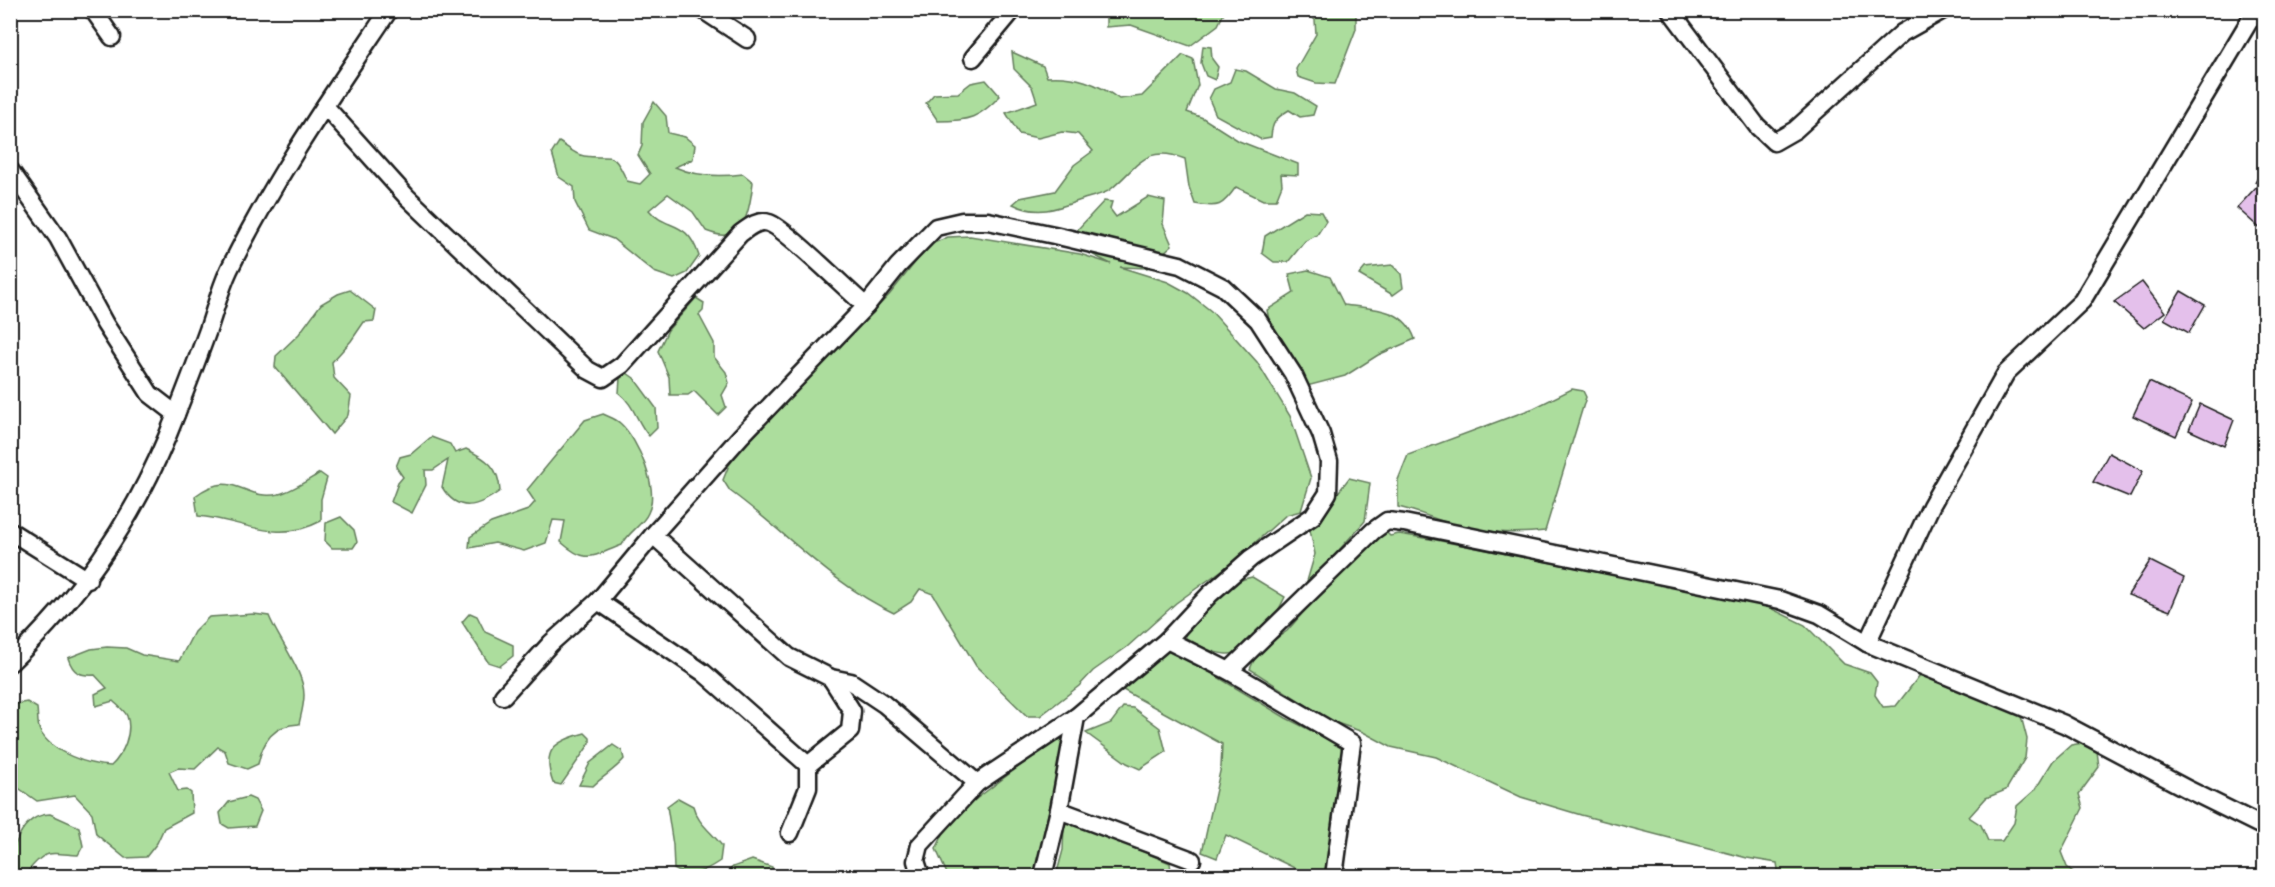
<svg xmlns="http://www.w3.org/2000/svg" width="2275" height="887" font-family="'Comic Neue',sans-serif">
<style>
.green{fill:#acdd9d;stroke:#647c5c;stroke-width:1.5}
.building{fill:#e4c0eb;stroke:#1c1c1c;stroke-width:1.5}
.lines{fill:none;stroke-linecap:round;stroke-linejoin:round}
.street-casing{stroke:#1c1c1c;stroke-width:21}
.street{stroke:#fff;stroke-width:16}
</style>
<rect width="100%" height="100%" fill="#fff"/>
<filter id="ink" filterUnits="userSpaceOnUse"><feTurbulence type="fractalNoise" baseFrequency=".0167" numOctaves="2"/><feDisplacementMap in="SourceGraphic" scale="12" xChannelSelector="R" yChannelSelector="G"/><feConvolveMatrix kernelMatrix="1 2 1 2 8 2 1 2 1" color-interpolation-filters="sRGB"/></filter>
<g filter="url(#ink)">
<!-- green -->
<g class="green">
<path d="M1106,11V10L1225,11L1218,25L1190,46L1131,25L1106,27Z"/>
<path d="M1305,11H1356V29L1335,84L1316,83L1298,77L1296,69L1316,34L1315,20Z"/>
<path d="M1203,46L1211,47L1212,59L1218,67L1215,80L1206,76L1201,63Z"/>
<path d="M1012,52L1043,66L1047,77C1075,75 1097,83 1119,99L1142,96L1183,55L1193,59L1198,85L1187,112L1203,118L1239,141L1298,164V175L1281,174L1282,185L1276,200H1263L1236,187C1222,207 1219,208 1195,204L1189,187L1185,159C1145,143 1138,167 1111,189C1104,195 1092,196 1084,199C1059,208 1038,217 1013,204L1020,198L1055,191L1074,165L1093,151L1078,134L1062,132L1038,138L1019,134L1006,113L1037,102L1032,87L1014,69Z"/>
<path d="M1235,69L1246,71L1276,89L1295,93L1316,106L1313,115L1300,117L1289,110C1276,118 1272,122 1271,137L1260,139L1216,115L1209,99L1214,89L1230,82Z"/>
<path d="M986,80L1000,96C979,118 969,121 938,121L926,103L934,94L958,93L971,83Z"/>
<path d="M654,102L666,116L668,133L685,137L695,145L693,159L675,167C697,177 720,177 743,174L753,182C751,198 748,234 725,235C719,236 711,233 706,231L693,212L668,194L649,210C666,231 687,218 699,256L687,273L674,279L654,272L613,239L589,230L575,202L574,187L559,177L552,153L559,142C566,146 575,155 584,156C613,160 612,148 627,181L640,184L650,174L638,155L642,146L643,122Z"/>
<path d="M1148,197L1165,201L1163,224L1172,245L1147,268L1120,267L1168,282L1188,293L1211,311L1257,362L1290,416L1311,478L1301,511L1286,515L1232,563L1176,603L1127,647L1093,671L1079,686L1040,716H1027L976,666L933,594L920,589L911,602L894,613C831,584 785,531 730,491L723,480L729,465L744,445L890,294L929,245L948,237L970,236L1080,254L1111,264L1076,246L1078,229L1104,201L1112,202L1110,209L1116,217Z"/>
<path d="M1305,211L1321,212L1326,221L1317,235L1305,241L1288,262H1274L1262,253L1265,236Z"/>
<path d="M1392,265L1401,274L1403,288L1393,295L1359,275L1365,268Z"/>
<path d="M1308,270L1330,277L1344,305C1373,309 1404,307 1415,339L1378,355L1345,376L1307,386L1269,320L1267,310L1294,293L1289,274Z"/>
<path d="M350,290L376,310L374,321L364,322L351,341L332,362L334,378L351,396L348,415L332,434L275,367L276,356L299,334L321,304L338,294Z"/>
<path d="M696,298L704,303L703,311L699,315L714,343V357L726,372L729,383L722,395L726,407L718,415L694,391L688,395H670L669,377L658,351L668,330Z"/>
<path d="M624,371L634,378L656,408L657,428L649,436C637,423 634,404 619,393L620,378Z"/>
<path d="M1572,389L1583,391L1586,397L1545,531C1517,534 1484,533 1456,525C1436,520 1418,511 1398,507V480L1408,455L1534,408Z"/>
<path d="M603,414C609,417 616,419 620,423C638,439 660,490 648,513C643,525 628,532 622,545C592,556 587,565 561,542L565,521L553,520L546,543L524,551L495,543L469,548L470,537L491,523L528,510L535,502L527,490L585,420Z"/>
<path d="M431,437L450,444L455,453L466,449C487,459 499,467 500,491C478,507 458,514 442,487L448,460L433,470H425L426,485L412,513L391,502L398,483L403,477L396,467L400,457L411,454Z"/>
<path d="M320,473L327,478L321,499V521C276,545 243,520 198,516L195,496C234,467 244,502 279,494C292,491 308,480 320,473Z"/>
<path d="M1349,478L1370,483L1365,521L1305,588L1315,554L1310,530Z"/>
<path d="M341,517L354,530L357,542L353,548H332L325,541L326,523Z"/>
<path d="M1384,530L1390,536L1399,534L1436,540L1764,605L1805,625L1844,664L1870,673L1877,682L1875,695L1883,707L1896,706L1920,675L2008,708L2021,716L2027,739L2025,758L2006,790L1986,798L1969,817L1981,825L1988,841H2002L2014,823L2017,806L2035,790L2053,761L2071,745L2083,743L2097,751L2099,767L2079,794L2083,808L2061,852L2067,867L2078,876H1779L1777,863L1747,858L1581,815L1521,797L1436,757L1391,747L1363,732L1331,721L1250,669L1258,651L1287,631L1355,553Z"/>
<path d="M1252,577L1285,597C1277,615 1249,656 1226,654C1211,653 1198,645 1186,638L1185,629C1202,611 1227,580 1252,577Z"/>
<path d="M470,613L477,616L485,632L513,645V656L500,666L488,662L462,622Z"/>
<path d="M254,614L269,616C278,639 304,671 304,695C304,705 301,715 299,724C273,725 263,741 258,764L247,769L229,763L225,751L218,747L195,769L178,768L169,772L178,791L187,790L191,793L192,813L164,828L157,843L146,857L125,858L96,834L92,813L75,795L37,801L17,787C20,758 10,733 11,705L27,702L37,708C38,714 37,725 40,731C52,753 88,765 111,766C123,755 133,732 127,716C125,711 117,705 113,701L96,706L95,694L107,688L95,675C80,676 73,673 68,658L91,649L107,647L126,648L142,655L179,661L194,632L209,617Z"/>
<path d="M1171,649L1286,718L1346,748L1324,876H1311L1226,835L1217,858L1202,852L1221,767L1222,744L1123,690V682L1159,654Z"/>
<path d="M1123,707L1133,708L1160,728L1166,752L1140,769L1127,763L1086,733L1111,723Z"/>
<path d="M585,733L590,738V743L561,785L553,783C541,749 555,741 585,733Z"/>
<path d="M1064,738C1058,785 1041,830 1037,876H948L936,849L948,824L963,809L1055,739Z"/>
<path d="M613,745L622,751L624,759C615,770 603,776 593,786L579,785L590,763Z"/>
<path d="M248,797L255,800L261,811L255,826L229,828L222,824L220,813L229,802Z"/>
<path d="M678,798L693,806C697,823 712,832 722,846L720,861C705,871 691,879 674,869L673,845L667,806Z"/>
<path d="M50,814L79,827L83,846L78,855C46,853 45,849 24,876H11C10,851 20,815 50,814Z"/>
<path d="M1070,821L1170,863L1171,871L1176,876H1056L1063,850L1064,825Z"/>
<path d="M752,860L772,867L773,876H723L733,867Z"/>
</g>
<!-- building -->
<g class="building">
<path d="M2264,165V187L2255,182Z"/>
<path d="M2257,186L2264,193V232L2237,208Z"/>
<path d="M2142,282L2165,312L2144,328L2114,302Z"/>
<path d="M2181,291L2205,305L2189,333L2164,319Z"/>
<path d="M2149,382L2192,402L2176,436L2133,416Z"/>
<path d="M2264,391V408L2258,405Z"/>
<path d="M2200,404L2234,420L2224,446L2189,430Z"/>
<path d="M2109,453L2143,471L2130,497L2093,482Z"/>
<path d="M2150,561L2184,578L2170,611L2128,595Z"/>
</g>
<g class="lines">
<!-- street casing -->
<g class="street-casing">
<g id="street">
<path d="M93,10L112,37"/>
<path d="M703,10L747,39"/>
<path d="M1670,10L1757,126L1774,142L1795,130L1902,33L1943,10"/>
<path d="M973,58L1013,10"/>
<path d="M325,106L407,197L588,370L603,378L622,365L740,234C748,228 758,219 769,223C785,228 848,291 866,306"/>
<path d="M10,170L58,238L105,324L150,394L176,414"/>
<path d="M10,531L88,580"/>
<path d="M653,535L789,657L831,678L851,682L884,704L977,783"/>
<path d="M598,601L704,673L808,765V788L790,833"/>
<path d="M1867,643L1931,506L2006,373L2082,301L2256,10"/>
<path d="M10,663C80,596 130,526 167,437C181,402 195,366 208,330C215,310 220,289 229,270C274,178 332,95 389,10"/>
<path d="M1229,671L1373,531L1387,521L1404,523L1780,600L1819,614L1867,643L2064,724L2189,790L2264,827"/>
<path d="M503,696L551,643L598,601L653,535L741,436L866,306L898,266L936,227L962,221H988L1054,235L1180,265L1223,287L1258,320L1293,374L1321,434L1329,461L1328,493L1313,516L1251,558L1210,594L1167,640"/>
<path d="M808,765L850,731L852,711L831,678"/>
<path d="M1059,810L1192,860"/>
<path d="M921,876L916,861L920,845L977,783L1076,717L1167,640L1229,671L1352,743L1334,876"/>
<path d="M1043,876L1059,810L1076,717"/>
</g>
</g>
<!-- street -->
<use href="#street" class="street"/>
</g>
</g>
<!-- margin -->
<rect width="2275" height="887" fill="none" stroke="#fff" stroke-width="36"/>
<rect x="18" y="18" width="2239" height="851" fill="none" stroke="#1c1c1c" stroke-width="2" filter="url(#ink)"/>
</svg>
